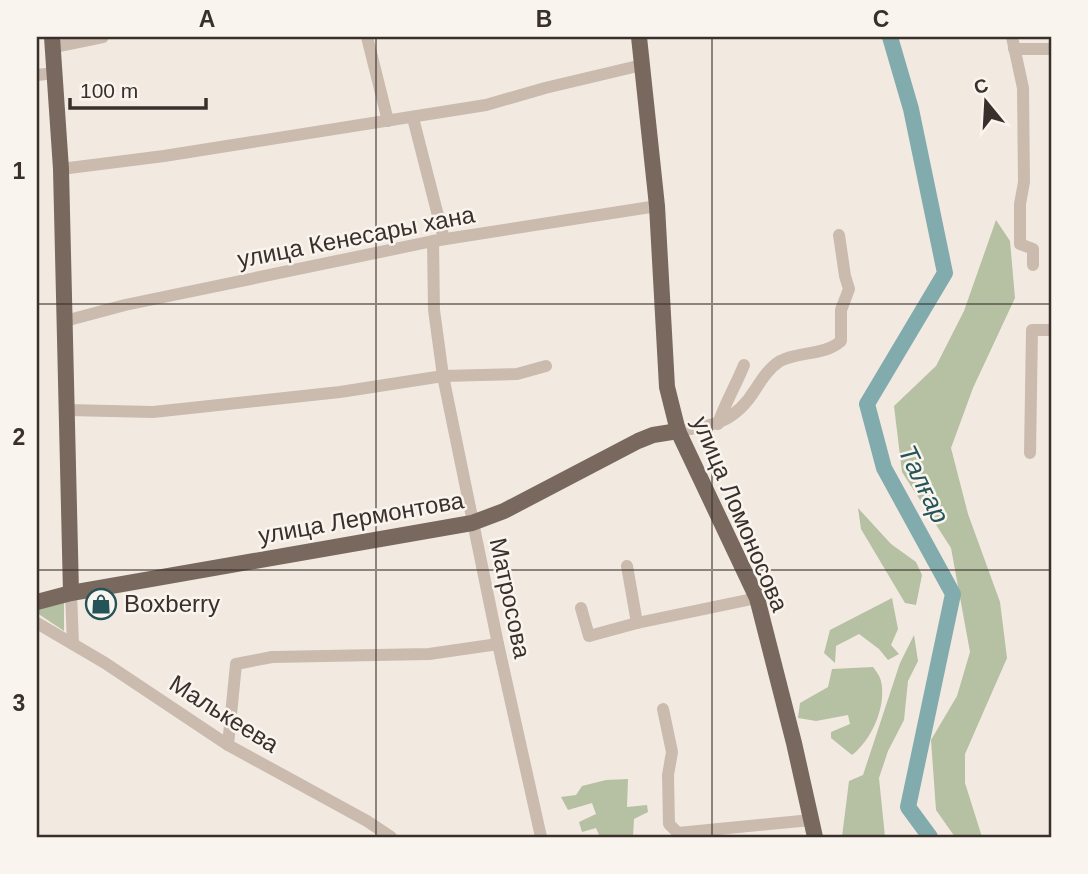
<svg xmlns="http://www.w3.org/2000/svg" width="1088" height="874" font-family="Arial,sans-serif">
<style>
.green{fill:#b6c0a2}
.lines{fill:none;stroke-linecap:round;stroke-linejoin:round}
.river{stroke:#82abad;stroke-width:16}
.minor{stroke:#cabbae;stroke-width:12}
.major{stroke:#79685e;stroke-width:16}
.grid{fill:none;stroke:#39302c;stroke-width:2;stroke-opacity:0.55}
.labels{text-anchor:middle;stroke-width:5;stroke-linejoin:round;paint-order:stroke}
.street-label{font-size:24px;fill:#39302c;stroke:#faf4ee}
.poi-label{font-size:24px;fill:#39302c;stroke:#faf4ee;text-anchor:start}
.water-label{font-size:26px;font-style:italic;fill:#245358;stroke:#faf4ee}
.neatline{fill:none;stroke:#39302c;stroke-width:2.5}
.grid-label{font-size:23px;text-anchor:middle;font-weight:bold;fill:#39302c}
</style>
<rect width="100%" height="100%" fill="#f2eae1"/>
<!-- green -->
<g class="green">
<path d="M996,220L1010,241L1015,298L973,388L951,448L968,514L1000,602L1007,658L965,754V783L982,837H955L936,810L931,740L957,696L970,652L951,548L902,472L894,406L936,366L964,311Z"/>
<path d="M858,508L891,544L916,562L922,575L916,605L905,603L861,529Z"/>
<path d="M892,598L898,629L891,645L899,654L888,660L879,649L859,634L836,646L835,663L824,653L830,630Z"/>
<path d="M64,601V631L37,613V607Z"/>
<path d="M914,635L918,661L908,681L904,720L888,751L879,778L885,837H842L849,781L863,775L900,663Z"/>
<path d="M873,667C876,671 880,676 881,681C887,706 871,741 852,755L831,738V732L850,724L848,715L816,721L798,718L800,703L828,687L832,669Z"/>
<path d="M628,779L627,807L647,805L648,812L634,819L633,837H593L599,835L596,828L582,832L579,822L596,814L592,803L568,810L561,797L576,795L582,786L606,780Z"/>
</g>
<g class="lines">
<!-- river -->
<path class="river" d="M890,37L911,109L945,273L867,404L884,468L953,594L908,807L930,837"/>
<!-- minor -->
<g class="minor">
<path d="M367,37L388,121"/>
<path d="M1012,37L1023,88L1024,182L1020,204V244L1033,249V265"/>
<path d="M54,47L103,37"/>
<path d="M1014,49H1051"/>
<path d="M37,75L55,73"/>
<path d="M413,118L444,239"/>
<path d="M61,169L164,156L486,105L545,88L642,65"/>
<path d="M433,241L434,310L443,376L498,644L541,837"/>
<path d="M65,321L125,305L433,241L657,206"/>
<path d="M68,410L153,412L340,392L443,376L517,374L546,366"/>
<path d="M718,424C725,403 736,385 744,365"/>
<path d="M678,431C714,426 735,422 755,390C762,379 769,368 780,361C800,351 824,356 841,341V310L849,289L845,276L839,235"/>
<path d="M1030,453L1032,330H1051"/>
<path d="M627,566L637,623"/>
<path d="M71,593L73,644"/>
<path d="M581,608L589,636L637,623L757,598"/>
<path d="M37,623L105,663L228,745L367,821L391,837"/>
<path d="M663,709L672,752L668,775L669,824L678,833L811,820"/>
<path d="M228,745L236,664L272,657L429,654L498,644"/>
</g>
<!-- major -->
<g class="major">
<path d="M52,37L61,169L71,593"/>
<path d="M639,37L657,206L667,387L678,431L757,598L794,743L815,837"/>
<path d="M37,602L71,593L472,523L504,511L638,441L653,435L678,431"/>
</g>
</g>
<!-- grid -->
<path class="grid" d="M376,37V837M712,37V837M37,304H1051M37,570H1051"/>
<!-- icons -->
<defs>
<g id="shop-ring" transform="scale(1.575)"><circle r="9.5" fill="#faf4ee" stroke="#245358" stroke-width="1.5"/><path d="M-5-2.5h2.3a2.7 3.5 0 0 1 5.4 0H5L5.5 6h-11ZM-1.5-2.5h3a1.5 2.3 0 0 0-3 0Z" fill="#245358"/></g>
</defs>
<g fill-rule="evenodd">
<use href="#shop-ring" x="101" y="604"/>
</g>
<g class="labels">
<!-- street labels -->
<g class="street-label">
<text transform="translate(356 237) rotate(-11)" y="8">улица Кенесары хана</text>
<text transform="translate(740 514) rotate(67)" y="8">улица Ломоносова</text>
<text transform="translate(361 518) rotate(-10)" y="8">улица Лермонтова</text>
<text transform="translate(510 598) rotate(78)" y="8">Матросова</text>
<text transform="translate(224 714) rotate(32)" y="8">Малькеева</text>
</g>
<!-- poi labels -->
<g class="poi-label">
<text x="124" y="612">Boxberry</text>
</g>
<!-- water labels -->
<g class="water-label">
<text transform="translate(924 484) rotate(64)" y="9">Талғар</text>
</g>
</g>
<!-- border -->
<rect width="1088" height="874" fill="none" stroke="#faf4ee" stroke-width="77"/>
<!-- north arrow -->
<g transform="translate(986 102) rotate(342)" stroke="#faf4ee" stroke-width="5" paint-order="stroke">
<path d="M0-5L12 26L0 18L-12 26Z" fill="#39302c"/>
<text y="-10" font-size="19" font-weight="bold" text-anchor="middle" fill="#39302c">С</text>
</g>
<!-- scale -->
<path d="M70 98v10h136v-10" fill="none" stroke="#39302c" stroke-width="3.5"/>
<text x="80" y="98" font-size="21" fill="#39302c" stroke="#faf4ee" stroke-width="5" paint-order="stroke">100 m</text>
<rect x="38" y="38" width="1012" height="798" class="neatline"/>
<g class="grid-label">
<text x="207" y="27">A</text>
<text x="544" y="27">B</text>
<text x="881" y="27">C</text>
<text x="19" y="179">1</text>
<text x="19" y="445">2</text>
<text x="19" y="711">3</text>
</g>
</svg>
